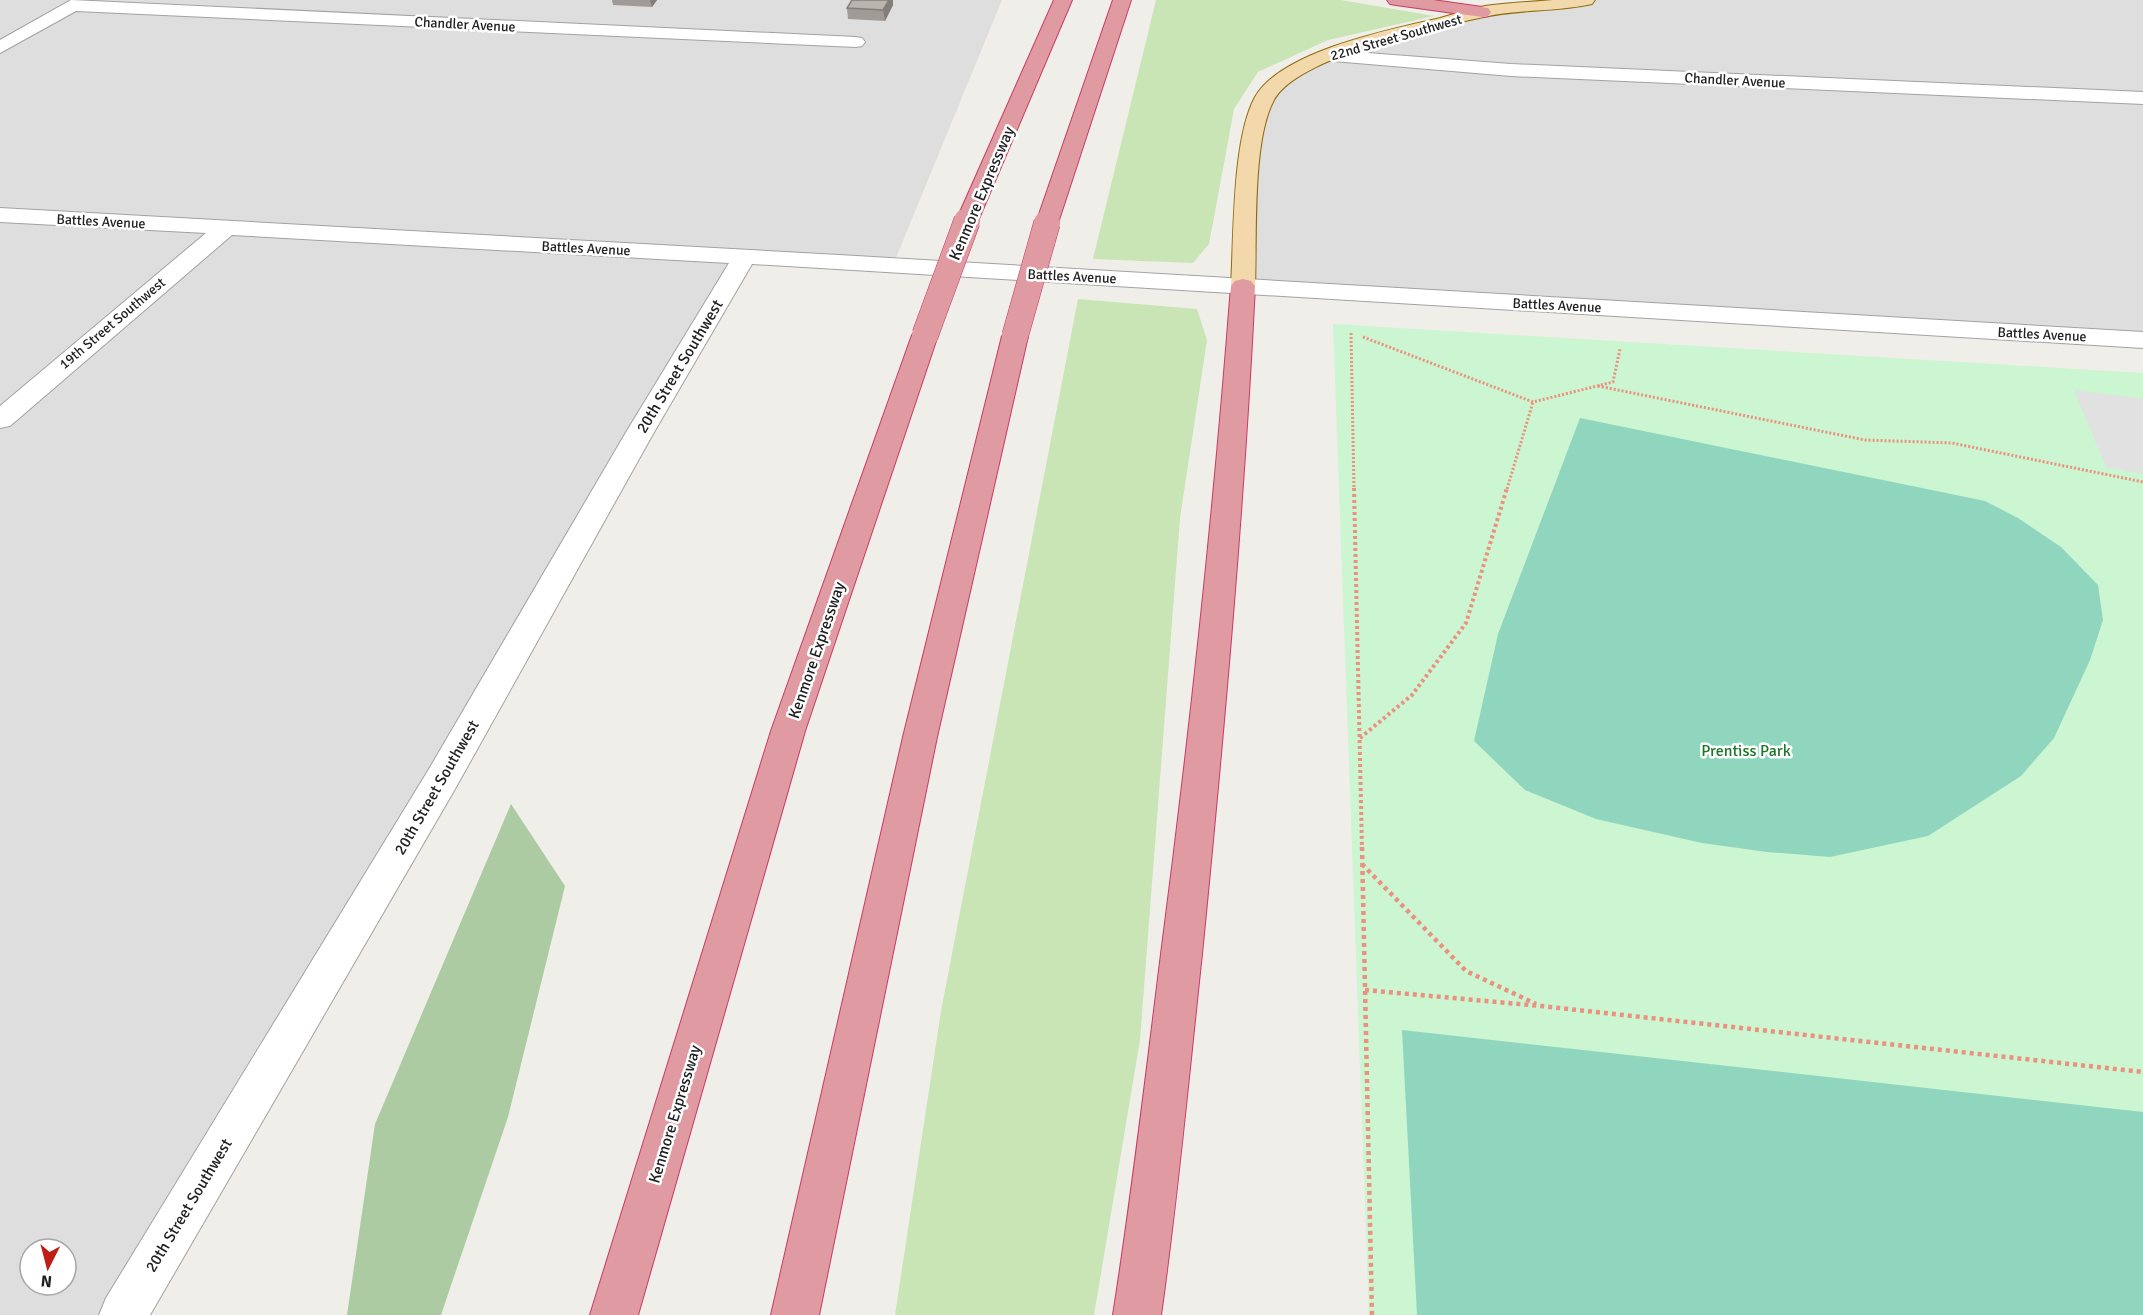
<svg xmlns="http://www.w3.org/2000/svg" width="2143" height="1315" font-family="Signika,sans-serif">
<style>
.residential{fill:#dfdede;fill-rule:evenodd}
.grass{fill:#c9e4b5}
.forest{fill:#accba2}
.park{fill:#ccf5d1}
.pitch{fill:#90d6bf}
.parking{fill:#e1e1e1}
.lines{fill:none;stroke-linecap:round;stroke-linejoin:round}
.minor-casing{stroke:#a2a2a2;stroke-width:2}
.major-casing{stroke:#8e6c10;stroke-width:2}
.highway-casing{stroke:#c93b64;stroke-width:2}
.path-far2{stroke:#ec907f;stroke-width:3;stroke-dasharray:2 2;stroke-linecap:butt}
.path-far1{stroke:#ec907f;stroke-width:4;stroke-dasharray:3 3;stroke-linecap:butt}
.path{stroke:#ec907f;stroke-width:4.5;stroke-dasharray:4 4;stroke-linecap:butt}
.minor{fill:#fff;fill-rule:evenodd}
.major{fill:#f3d8ac;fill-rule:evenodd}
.highway{fill:#df9aa2;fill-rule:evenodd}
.highway-bridge-casing{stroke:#c93b64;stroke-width:27;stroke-linecap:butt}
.highway-bridge{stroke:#df9aa2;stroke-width:26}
.wall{fill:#a09b96}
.shaded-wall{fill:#827e7a}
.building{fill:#bab4af;stroke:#827e7a;stroke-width:1.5}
.labels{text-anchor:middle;stroke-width:5;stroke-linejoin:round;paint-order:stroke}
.far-street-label{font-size:14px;fill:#212121;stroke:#fff}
.street-label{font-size:16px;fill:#212121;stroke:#fff}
.park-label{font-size:16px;fill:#187625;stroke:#fff}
</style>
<rect width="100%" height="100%" fill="#f0eee9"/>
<!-- residential -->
<g class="residential">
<path d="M0,0H1002L893,265L744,257L121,1315H0ZM30,1249H66V1285H30Z"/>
<path d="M1586,0H2143V337L1243,286L1264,97L1311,63L1424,26Z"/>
</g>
<!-- grass -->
<g class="grass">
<path d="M1156,0H1341L1434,16L1328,40L1258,72L1234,109L1209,244L1193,263L1093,259Z"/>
<path d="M1078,299L1197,309L1207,340L1180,518L1140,1040L1094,1315H895L941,1011Z"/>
</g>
<!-- forest -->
<path class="forest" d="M511,804L565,886L508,1117L441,1315H347L375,1124Z"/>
<!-- park -->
<path class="park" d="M1333,324L2143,373V1315H1369Z"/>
<!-- pitch -->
<g class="pitch">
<path d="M1580,418L1985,501L2018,518L2061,547L2098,585L2103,620L2090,660L2054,738L2021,776L1928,836L1830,857L1767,852L1702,843L1596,819L1525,790L1474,741L1498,634Z"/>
<path d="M1402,1030L2143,1112V1315H1417Z"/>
</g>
<!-- parking -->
<path class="parking" d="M2074,390L2143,399V474L2106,467Z"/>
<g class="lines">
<!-- minor casing -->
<g class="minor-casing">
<g id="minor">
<path d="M71,0L856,37L862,38L865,42L862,46L856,47L76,11L0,53V40Z"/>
<path d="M1328,50L1511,64L2143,92V104L1511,76L1321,60L1319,56L1321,52Z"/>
<path d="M0,208L839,255L2143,332V348L752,264L653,434L455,789L150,1315H99L106,1298L429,769L625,434L729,263L232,235L10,426L0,428V406L206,233L0,222Z"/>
</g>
</g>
<!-- major casing -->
<g class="major-casing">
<path id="major" d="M1553,0H1595L1592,4C1556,12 1519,9 1484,17C1437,27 1294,57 1273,102C1252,143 1257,238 1255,286L1251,291L1243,293L1235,291L1231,286C1234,236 1232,139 1255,97C1281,51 1392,29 1440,18C1455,14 1470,9 1485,6C1507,3 1530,2 1553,0Z"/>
</g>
<!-- highway casing -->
<g class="highway-casing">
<g id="highway">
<path d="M1054,0H1072L978,221L975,226L967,228L959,226L956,221Z"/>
<path d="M1113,0H1131L1058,223L1055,228L1047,230L1039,228L1036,223Z"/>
<path d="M1387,0H1433L1482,7L1488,8L1491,12L1488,16L1482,17L1396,5L1390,4Z"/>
<path d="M1243,279L1251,281L1255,286C1244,509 1224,731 1202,954C1189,1074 1178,1195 1161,1315H1113C1132,1195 1146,1074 1161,954C1190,732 1214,509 1231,286L1235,281Z"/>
<path d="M925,327L934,330L938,335L805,731L638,1315H590L771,731L912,335L916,330Z"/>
<path d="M1015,328L1024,331L1028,336L937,737L819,1315H771L903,737L1002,336L1006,331Z"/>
</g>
</g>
<!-- path-far2 -->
<g class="path-far2">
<path d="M1351,333L1354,489"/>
<path d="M1363,337L1533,402L1613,382L1620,349"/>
<path d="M1598,386L1865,440L1952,443L2143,482"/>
<path d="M1507,489L1533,402"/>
</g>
<!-- path-far1 -->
<g class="path-far1">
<path d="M1354,488L1362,849"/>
<path d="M1360,738L1412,695L1466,623L1507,488"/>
</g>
<!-- path -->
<g class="path">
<path d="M1362,847L1372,1315"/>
<path d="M1362,864L1466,971L1536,1004"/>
<path d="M1365,990L1541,1006L2143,1072"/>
</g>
<!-- minor -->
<use href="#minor" class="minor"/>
<!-- major -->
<use href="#major" class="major"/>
<!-- highway -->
<use href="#highway" class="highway"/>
<!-- highway-bridge casing -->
<g class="highway-bridge-casing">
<g id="highway-bridge">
<path d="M925,335L967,221"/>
<path d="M1015,336L1047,223"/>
</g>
</g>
<!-- highway-bridge -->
<use href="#highway-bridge" class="highway-bridge"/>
</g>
<!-- wall -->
<g class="wall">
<path d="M612,0H657L652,7L613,5Z"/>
<path d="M852,0H893V5L885,21L848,19L847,8Z"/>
</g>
<!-- shaded-wall -->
<g class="shaded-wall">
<path d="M650,0H657L652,7Z"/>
<path d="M889,0H893V5L885,21L883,10Z"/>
</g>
<!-- building -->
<path class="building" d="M852,0H889L883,10L847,8Z"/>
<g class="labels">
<!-- far-street labels -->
<g class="far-street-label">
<text transform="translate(465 24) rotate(3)" y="5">Chandler Avenue</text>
<text transform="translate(1396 37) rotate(-16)" y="5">22nd Street Southwest</text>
<text transform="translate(1735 80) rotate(3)" y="5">Chandler Avenue</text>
<text transform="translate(101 221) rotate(3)" y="5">Battles Avenue</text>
<text transform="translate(586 248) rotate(3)" y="5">Battles Avenue</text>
<text transform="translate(1072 276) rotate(3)" y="5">Battles Avenue</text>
<text transform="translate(1557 305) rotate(3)" y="5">Battles Avenue</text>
<text transform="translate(112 323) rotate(-40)" y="5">19th Street Southwest</text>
<text transform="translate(2042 334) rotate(3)" y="5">Battles Avenue</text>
</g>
<!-- street labels -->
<g class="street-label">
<text transform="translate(981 193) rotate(-67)" y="6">Kenmore Expressway</text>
<text transform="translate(679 366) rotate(-59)" y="6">20th Street Southwest</text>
<text transform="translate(816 650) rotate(-71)" y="6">Kenmore Expressway</text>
<text transform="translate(436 787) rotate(-60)" y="6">20th Street Southwest</text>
<text transform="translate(674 1114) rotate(-73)" y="6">Kenmore Expressway</text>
<text transform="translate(188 1205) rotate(-59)" y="6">20th Street Southwest</text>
</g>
<!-- park labels -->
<g class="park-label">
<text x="1746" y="756">Prentiss Park</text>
</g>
</g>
<!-- north arrow -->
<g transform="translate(48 1267) rotate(186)"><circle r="28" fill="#ffffff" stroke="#a6a6a6" stroke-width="1.5"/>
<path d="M0-4.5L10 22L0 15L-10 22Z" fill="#bd1f16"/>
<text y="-9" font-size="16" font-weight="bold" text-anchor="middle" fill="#212121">N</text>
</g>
</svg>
